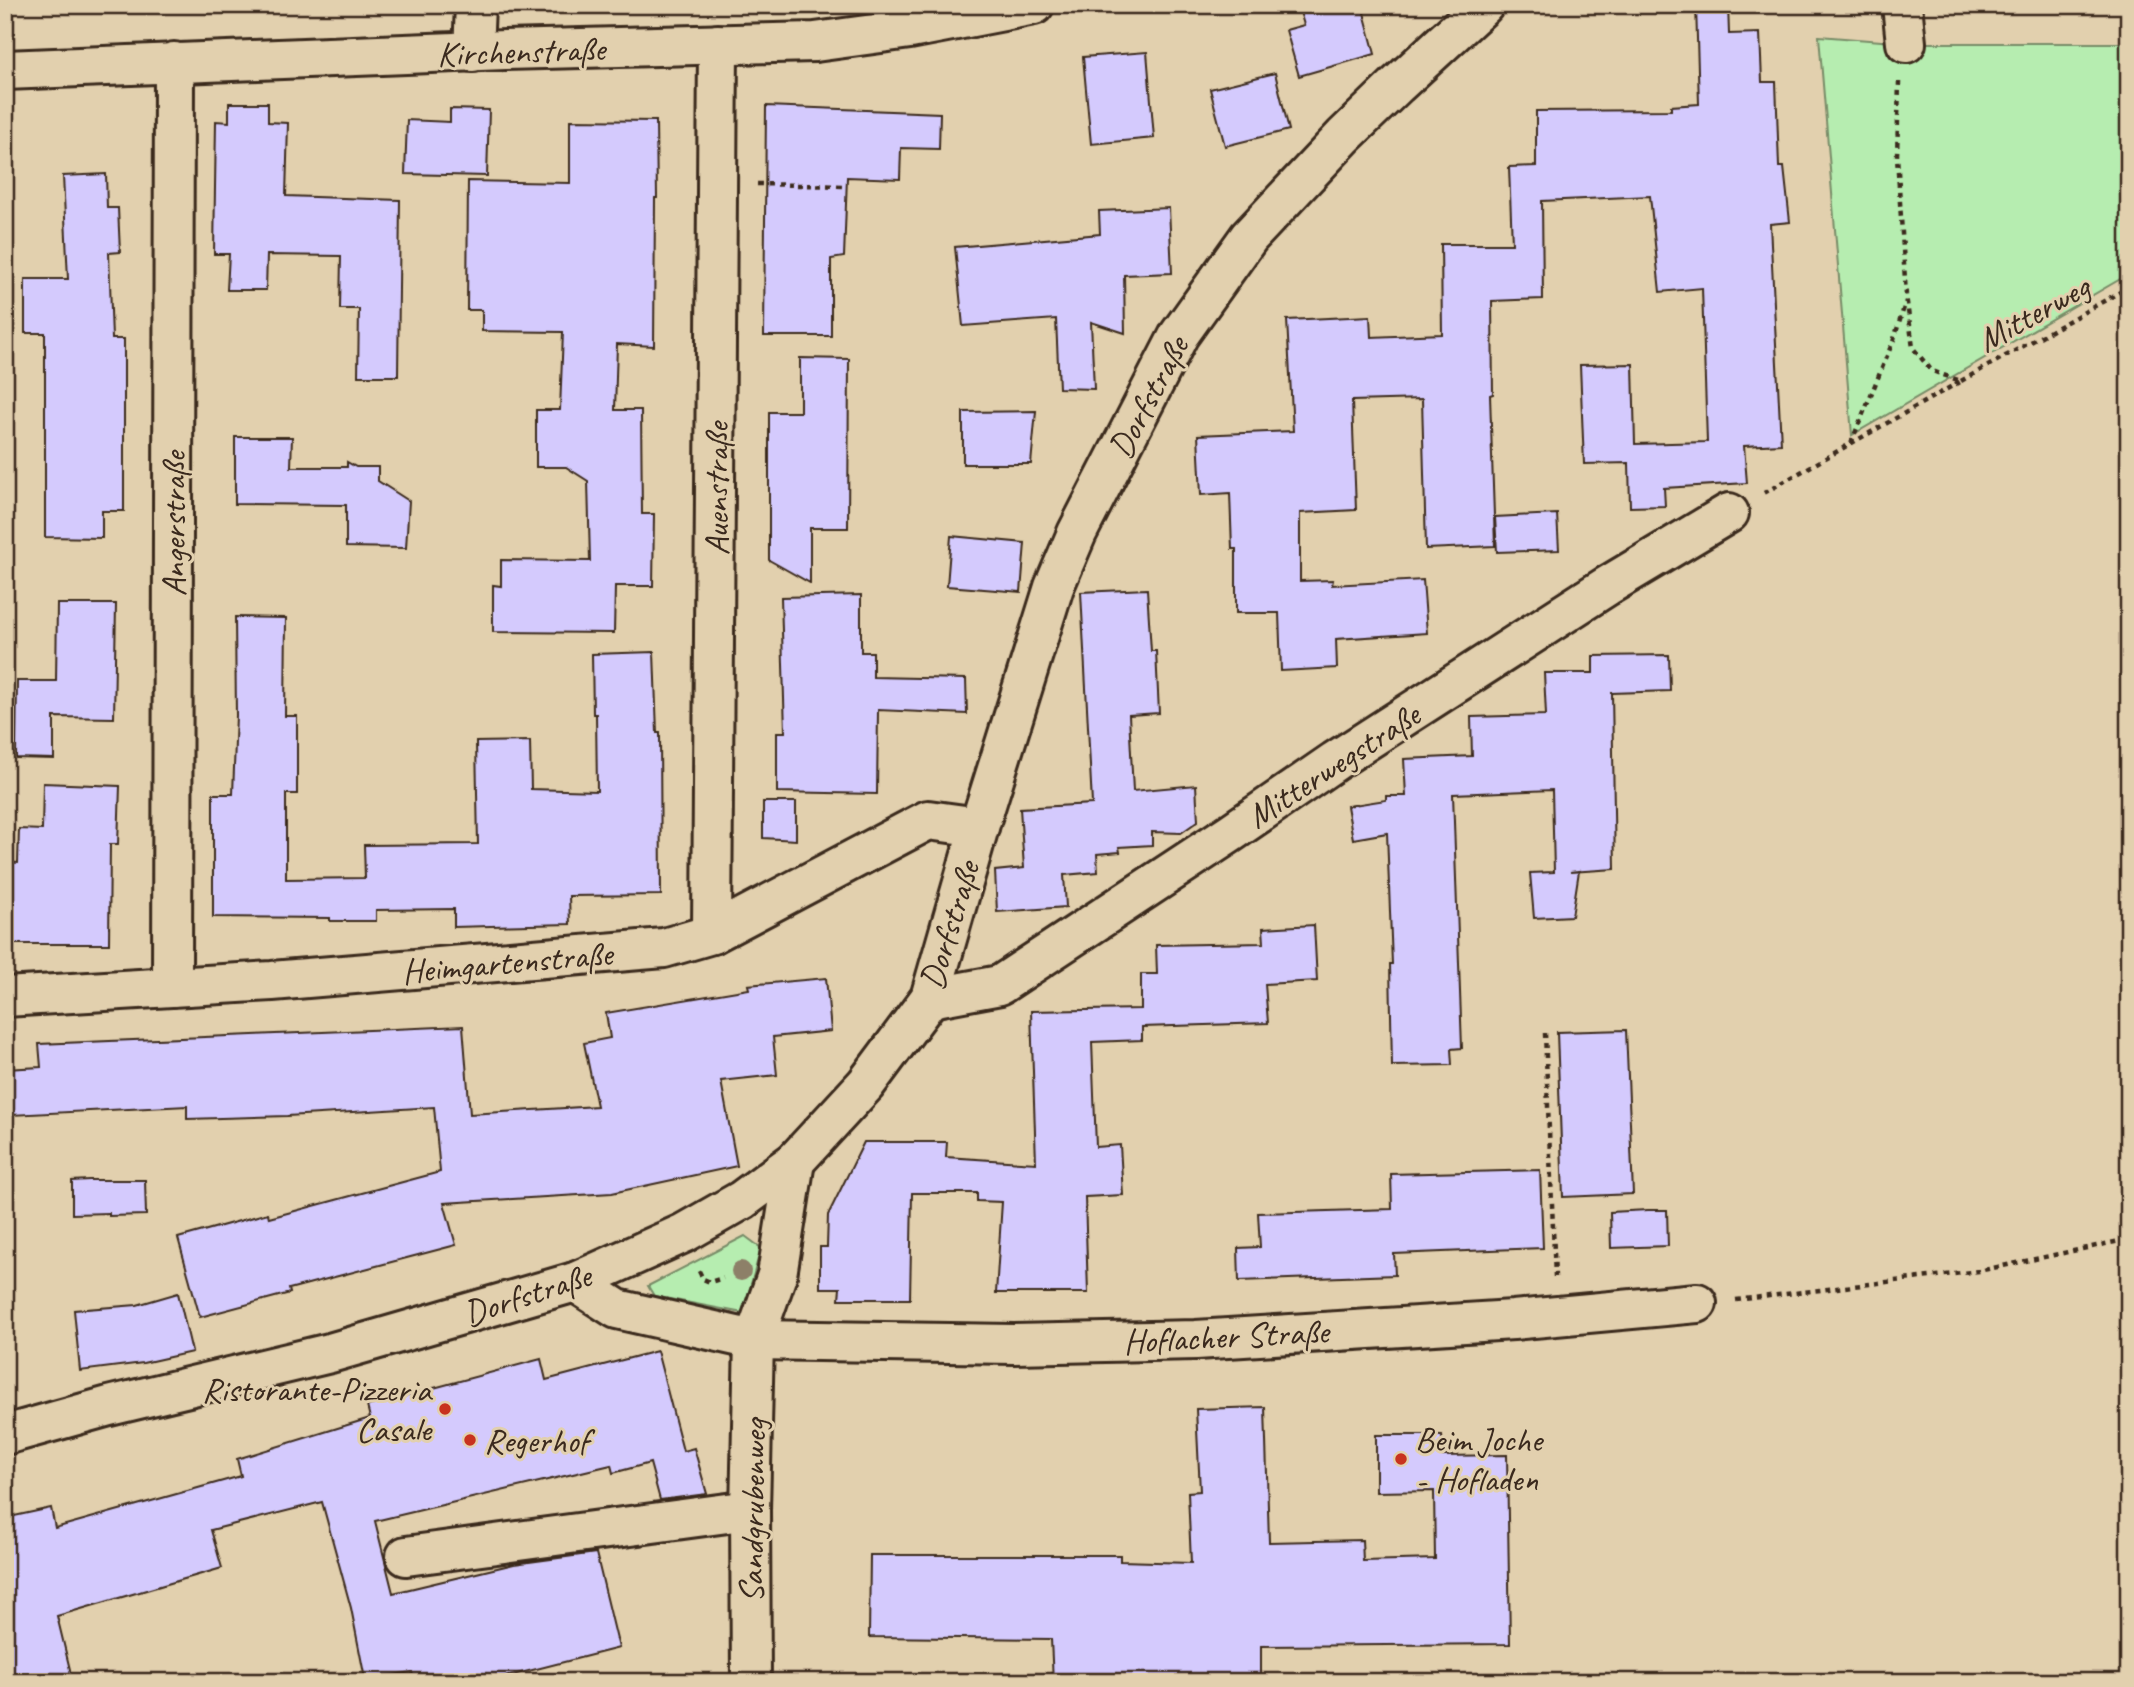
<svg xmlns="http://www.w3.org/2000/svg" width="2134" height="1687" font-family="Caveat,sans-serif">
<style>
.green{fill:#b6edb0;stroke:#788c67;stroke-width:2}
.building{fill:#d4cafd;stroke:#3b2a1e;stroke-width:2}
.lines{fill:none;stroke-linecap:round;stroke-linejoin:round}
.minor-casing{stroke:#3b2a1e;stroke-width:44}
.path{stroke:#3b2a1e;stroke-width:4.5;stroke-dasharray:5 5;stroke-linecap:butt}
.minor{stroke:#e2d0ae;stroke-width:38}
.tree{fill:#8d8067}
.poi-dot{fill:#c8321e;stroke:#e2d0ae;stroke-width:2.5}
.labels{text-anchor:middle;stroke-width:6;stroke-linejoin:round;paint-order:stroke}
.street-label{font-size:35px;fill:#3b2a1e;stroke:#e2d0ae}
.poi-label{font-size:35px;fill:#3b2a1e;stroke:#e2d0ae;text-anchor:start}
</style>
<rect width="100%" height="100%" fill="#e2d0ae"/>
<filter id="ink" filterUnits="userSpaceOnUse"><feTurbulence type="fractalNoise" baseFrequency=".0143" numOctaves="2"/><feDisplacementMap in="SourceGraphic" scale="14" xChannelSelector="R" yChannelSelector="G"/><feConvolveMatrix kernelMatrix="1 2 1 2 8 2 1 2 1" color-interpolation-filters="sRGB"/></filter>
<g filter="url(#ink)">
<!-- green -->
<g class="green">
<path d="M1819,36L1906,43H2129V274L1852,435Z"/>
<path d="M745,1236L761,1248L743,1313L654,1296L648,1286Z"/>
</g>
<!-- building -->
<g class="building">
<path d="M1298,5H1362L1375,54L1299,76L1286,30L1304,25Z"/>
<path d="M1696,5H1728L1729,34L1760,33L1762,82H1776L1779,167H1784L1790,222L1770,224L1781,444L1744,446L1747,483L1664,488L1665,506L1630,507L1629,463L1584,464L1580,365L1633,364L1635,444L1707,442L1702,288L1660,292L1650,196L1542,201L1543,299L1492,301L1493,394L1490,395L1495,546L1426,549L1422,399L1352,401L1356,510L1300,513V581L1333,580L1332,585L1423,580L1427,633L1336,639L1337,668L1281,671L1279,613H1236V549H1232L1230,493L1201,495L1198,435L1293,431L1287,320L1370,316L1371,337L1442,334L1441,244H1512L1509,167L1536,166V111L1671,110V106L1699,104Z"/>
<path d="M1147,52L1154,138L1091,144L1083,57Z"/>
<path d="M1275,73L1289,130L1225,146L1210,89Z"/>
<path d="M229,103H268V122L288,123L286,196L400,200L398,376H358L359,309H340L341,256L267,255L266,290H227L229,254H214L215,187L216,121L229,122Z"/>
<path d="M766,106L940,113L939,149L901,148L900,179L847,177L844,257L831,259V336H764Z"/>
<path d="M450,109L489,110L487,176L405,174L407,120L450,122Z"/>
<path d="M570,120L656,121L657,198H655L654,346L617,344L615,410H641L642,514H654L653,586H615L614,633L493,632V585L501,586V560L590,561L588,481L566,467H536V410H560L563,332L482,331V310H467L468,181L570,183Z"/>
<path d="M106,174L107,208H118L120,252L109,253L112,339H124V511H102V538L45,537V333H25V279H68L63,176Z"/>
<path d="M1169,208L1172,273L1124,275L1125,333L1091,322L1094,389L1059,388L1056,319L963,326L955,247L1100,234L1099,211Z"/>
<path d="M800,358L849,359L848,528H810V583L769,560V412H800Z"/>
<path d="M1036,411L1031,464H963V412Z"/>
<path d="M235,437H292L291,467H347V462L356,467H378V481L409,501L406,548L346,547V505L235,504Z"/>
<path d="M1557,514L1559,550L1497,552L1495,517Z"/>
<path d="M951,536L1025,543L1021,592L947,586Z"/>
<path d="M1147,589L1151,651H1156L1159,713L1129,715L1133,791L1196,785L1198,821L1181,833L1152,832V845L1119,847L1120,852L1097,854L1098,872L1064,875L1066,907L997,912L995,871L1024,868L1020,808L1092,804L1081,592Z"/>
<path d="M861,595V652H873V677L966,679L967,714L878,710L877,794L777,792V732H785L781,597Z"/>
<path d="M57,604H116L114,718L54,717V759L16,758L17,681H56Z"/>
<path d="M235,617L286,618L285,716H297V794H286V879L365,878L364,845L478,844L476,742L530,741L531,789L597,791L596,714H593L592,654L654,652L657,733H660L661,895L569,896L570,924L454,927V909L376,910V921H330V918L213,917V794H233L236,715Z"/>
<path d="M1669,655L1670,691L1612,693L1615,869L1570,872L1579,871L1572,916L1534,918L1530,873L1554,872L1552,790L1453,794L1462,1048L1451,1049L1452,1065L1392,1066L1390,964H1392L1387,833L1353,839L1347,806L1386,800V796H1406L1404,759L1472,756L1471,717L1546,715L1544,673H1593V656Z"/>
<path d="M43,783L120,786L118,844H110L109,944H5V862L18,863L19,829L42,830Z"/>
<path d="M763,802H796V840L763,838Z"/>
<path d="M1314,925L1317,981L1265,984L1268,1023L1142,1027V1040L1092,1042L1096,1147L1120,1145L1123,1195L1085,1197L1088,1293H996L1002,1202L977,1201V1193H912L910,1299H839L840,1288H820V1247H827L828,1215L864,1142H947L946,1157L1036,1163L1031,1011L1141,1009V974H1157L1156,945L1264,943L1263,928Z"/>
<path d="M826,978L831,1031L773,1037L777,1075L721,1081L737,1166L612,1193L444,1203L456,1245L289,1289L290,1293L200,1317L178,1238L268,1213L269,1218L440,1172L434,1107L287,1116L187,1119V1106L11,1115L5,1069L41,1067L39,1044L463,1026L470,1114L597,1106L584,1043L610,1038L606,1013L749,989L748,985Z"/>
<path d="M1626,1030L1633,1194L1563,1197L1557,1032Z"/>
<path d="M1540,1170L1543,1248L1394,1254L1395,1275L1239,1281L1238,1248L1260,1247L1258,1213L1392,1209L1391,1174Z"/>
<path d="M89,1180H145L146,1215L109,1216V1213L72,1214V1181Z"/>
<path d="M1648,1210H1667L1668,1246L1611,1248L1610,1212Z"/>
<path d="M178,1293L192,1352L143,1363L80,1371L74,1310L137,1305Z"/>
<path d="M657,1351L683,1451L694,1448L707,1494L660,1500L650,1463L613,1473L611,1465L375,1521L393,1593L514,1564L596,1553L619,1648L485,1682H415L412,1672L365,1679L351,1608L322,1502L211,1530L222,1568L57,1616L73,1682H5V1518L51,1508L55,1528L241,1476L237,1459L370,1418L367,1406L541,1359L546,1380Z"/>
<path d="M1265,1407L1269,1542L1362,1540L1363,1561L1435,1559L1434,1491L1376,1492V1435H1442L1443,1456L1507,1455L1510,1644L1261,1646V1682H1053L1051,1639L869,1637L870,1555H1120V1561L1191,1563L1188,1492L1200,1491L1196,1409Z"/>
</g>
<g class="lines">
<!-- minor casing -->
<g class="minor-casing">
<g id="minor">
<path d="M1902,5L1906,43"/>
<path d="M473,52L475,5"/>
<path d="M5,70L505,50L815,42L910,29L1034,5"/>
<path d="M712,934L718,44"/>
<path d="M172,987L174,62"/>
<path d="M5,997L272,981L664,948L712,934L928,820L979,827"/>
<path d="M930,998L1000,985L1232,832L1335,761L1607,586L1729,513"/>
<path d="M575,1282L617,1309L754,1340L1014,1344L1196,1340L1513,1320L1697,1303"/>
<path d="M5,1435L109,1406L330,1353L575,1282L684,1233L742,1200L795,1161L866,1084L930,998L979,827L1054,587L1077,533L1179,335L1249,237L1344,136L1397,85L1484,5"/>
<path d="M406,1556L750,1510"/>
<path d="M751,1682L750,1510L754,1340L777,1275L795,1161"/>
</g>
</g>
<!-- path -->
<g class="path">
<path d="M757,184L844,186"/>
<path d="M1961,381L2129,287"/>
<path d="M1851,443L1894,339L1906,301"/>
<path d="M1764,493L1961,381L1932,371L1913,348L1906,295L1897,156L1899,82"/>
<path d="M1545,1033L1555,1277"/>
<path d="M699,1271L703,1279L710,1282L723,1278"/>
<path d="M1736,1300L1979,1271L2129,1239"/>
</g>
<!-- minor -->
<use href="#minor" class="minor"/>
</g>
<!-- trees -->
<circle class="tree" cx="741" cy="1271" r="10"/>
</g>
<!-- markers -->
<g class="poi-dot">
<circle cx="445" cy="1409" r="7"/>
<circle cx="470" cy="1440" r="7"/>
<circle cx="1401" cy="1459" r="7"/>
</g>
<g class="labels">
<!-- street labels -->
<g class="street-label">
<text transform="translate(521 51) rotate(-2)" y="12">Kirchenstraße</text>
<text transform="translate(2033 313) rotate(-29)" y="12">Mitterweg</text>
<text transform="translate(1148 397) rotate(-62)" y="12">Dorfstraße</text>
<text transform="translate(716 489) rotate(-90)" y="12">Auenstraße</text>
<text transform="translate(173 524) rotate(-90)" y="12">Angerstraße</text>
<text transform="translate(1333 765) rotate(-33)" y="12">Mitterwegstraße</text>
<text transform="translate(949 925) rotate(-73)" y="12">Dorfstraße</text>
<text transform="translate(507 962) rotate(-5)" y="12">Heimgartenstraße</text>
<text transform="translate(527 1294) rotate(-18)" y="12">Dorfstraße</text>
<text transform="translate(1226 1336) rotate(-3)" y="12">Hoflacher Straße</text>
<text transform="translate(752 1511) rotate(-89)" y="12">Sandgrubenweg</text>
</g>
<!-- poi labels -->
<g class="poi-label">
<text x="431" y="1401" text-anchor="end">Ristorante-Pizzeria<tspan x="431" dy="40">Casale</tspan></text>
<text x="1415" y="1451">Beim Joche<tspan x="1415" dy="40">- Hofladen</tspan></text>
<text x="484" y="1452">Regerhof</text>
</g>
</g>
<!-- margin -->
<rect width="2134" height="1687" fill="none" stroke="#e2d0ae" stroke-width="28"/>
<rect x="14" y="14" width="2106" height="1659" fill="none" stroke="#3b2a1e" stroke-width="2.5" filter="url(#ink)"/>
</svg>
